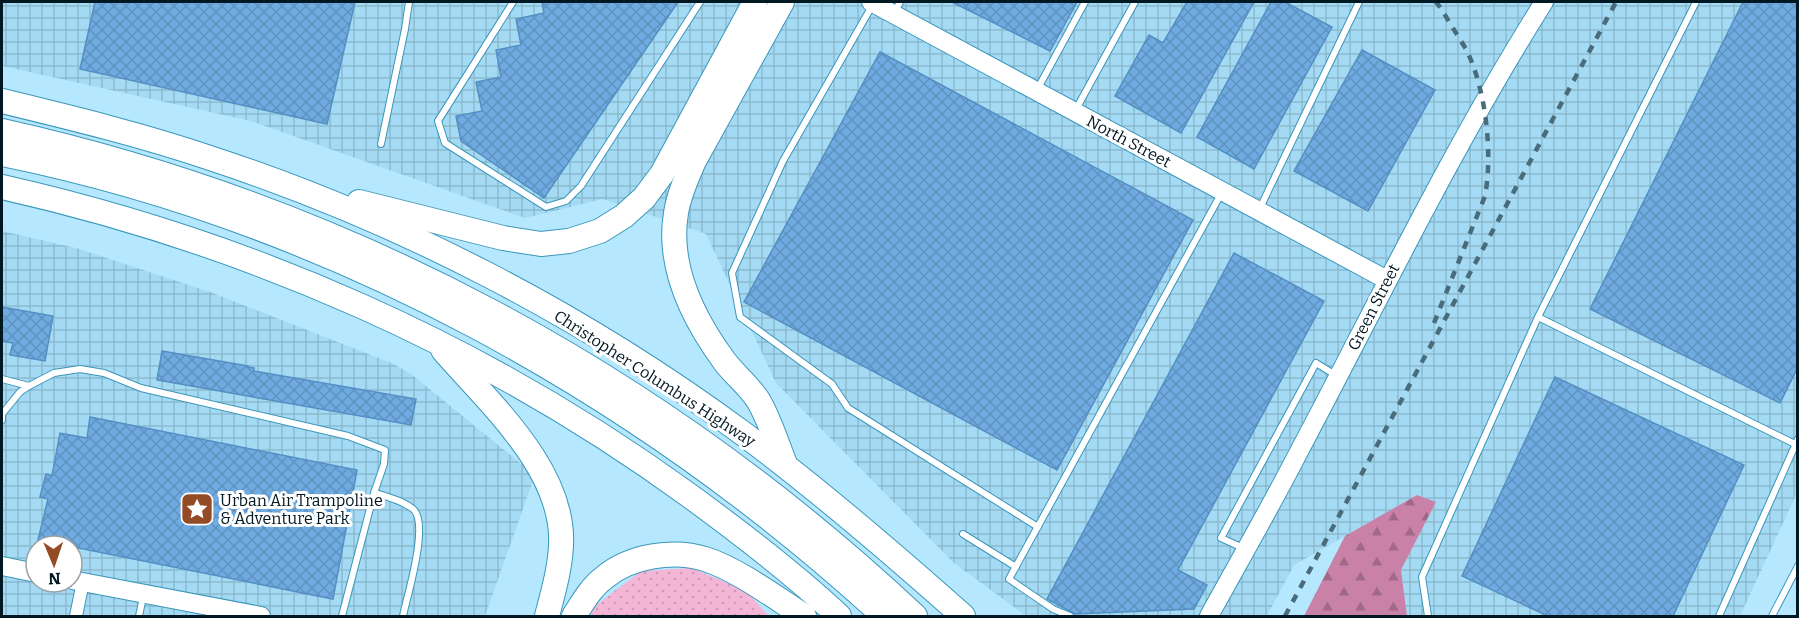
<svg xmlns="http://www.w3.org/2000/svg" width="1799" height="618" font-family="Bitter,serif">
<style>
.industrial{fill:url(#industrial-grid);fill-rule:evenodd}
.grass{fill:url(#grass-dots)}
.forest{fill:url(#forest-firs)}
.building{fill:url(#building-cross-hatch);stroke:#538fc3;stroke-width:1.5}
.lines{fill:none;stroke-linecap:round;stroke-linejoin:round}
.lane-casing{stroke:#3a97ba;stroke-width:8}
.street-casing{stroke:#3a97ba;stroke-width:14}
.secondary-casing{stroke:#3a97ba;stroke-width:20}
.highway-casing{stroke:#3a97ba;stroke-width:26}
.lane{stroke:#fff;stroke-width:6}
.street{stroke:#fff;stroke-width:12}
.secondary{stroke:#fff;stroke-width:18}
.highway{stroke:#fff;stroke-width:24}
.rail{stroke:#496b7a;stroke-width:4.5;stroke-dasharray:8 8;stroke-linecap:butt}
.labels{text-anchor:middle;stroke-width:6;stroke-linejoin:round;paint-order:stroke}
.street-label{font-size:16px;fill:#001822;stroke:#fff}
.poi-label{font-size:16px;fill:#001822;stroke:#fff;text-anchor:start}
</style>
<defs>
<pattern id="industrial-grid" width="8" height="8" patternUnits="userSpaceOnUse" patternTransform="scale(1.5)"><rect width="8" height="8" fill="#a4daf3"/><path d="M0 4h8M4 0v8" fill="none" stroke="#8bbad0"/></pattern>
<pattern id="grass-dots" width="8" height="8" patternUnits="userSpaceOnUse" patternTransform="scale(1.5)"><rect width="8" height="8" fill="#f4b6d6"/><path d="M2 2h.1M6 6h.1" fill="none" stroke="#cf9cb7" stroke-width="1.8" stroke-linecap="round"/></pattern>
<pattern id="forest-firs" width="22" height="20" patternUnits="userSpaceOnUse" patternTransform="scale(1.5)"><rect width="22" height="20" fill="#c981a8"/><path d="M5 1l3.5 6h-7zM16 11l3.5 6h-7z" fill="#a16988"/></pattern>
<pattern id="building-cross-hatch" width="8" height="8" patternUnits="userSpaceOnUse" patternTransform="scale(1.5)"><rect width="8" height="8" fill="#6fabe1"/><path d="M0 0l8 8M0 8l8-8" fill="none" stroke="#5e92c1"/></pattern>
</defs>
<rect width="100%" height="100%" fill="#b5e8fe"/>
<!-- industrial -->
<g class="industrial">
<path d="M2,2H1797V493L1740,616H1407L1401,570L1436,502L1417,495L1294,565L1267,616H1026L954,563L776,383L706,234L603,199L525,218L251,121L2,66Z"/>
<path d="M2,231L76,248L210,292L394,364L411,374L535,475L485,616H2ZM36,546H72V582H36Z"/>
</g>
<!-- grass -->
<path class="grass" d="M692,568L746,591L769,616H591L595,606L641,571Z"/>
<!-- forest -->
<path class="forest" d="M1417,495L1436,502L1401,570L1407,616H1304L1345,536Z"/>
<!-- building -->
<g class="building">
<path d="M95,2H355L327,124L80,69Z"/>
<path d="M542,2H678L544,198L461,141L456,116L482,111L476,82L501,77L496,50L521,45L516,19L544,13Z"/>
<path d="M952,2H1077L1050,51Z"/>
<path d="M1187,2H1254L1181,133L1115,96L1149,35L1163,43Z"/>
<path d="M1271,2H1285L1332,27L1254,169L1197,137Z"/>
<path d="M1743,2H1798V367L1780,403L1590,309Z"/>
<path d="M1362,50L1435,90L1368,211L1294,171Z"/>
<path d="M880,52L1193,220L1057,470L744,302Z"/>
<path d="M1234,253L1324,301L1178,570L1207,585L1194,609L1075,614L1047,599Z"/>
<path d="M2,307L53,316L45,361L10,355L13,343L2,341Z"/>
<path d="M162,351L248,366L247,367L254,368V371L416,399L411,425L157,380Z"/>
<path d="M1555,377L1744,465L1673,616H1548L1462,576Z"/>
<path d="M90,417L357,470L333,599L38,540L48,499L40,497L46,474L52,476L60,433L87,438Z"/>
</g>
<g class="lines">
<!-- lane casing -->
<g class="lane-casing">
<g id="lane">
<path d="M513,2L438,121L445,143L546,207L566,201L581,186L700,2"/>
<path d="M872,6L783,161L732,273L740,317L832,384L848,408L1038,527"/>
<path d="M894,13L900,2"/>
<path d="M1038,88L1085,2"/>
<path d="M1075,111L1135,2"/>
<path d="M381,144L405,29L409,2"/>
<path d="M1259,210L1359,2"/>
<path d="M1538,317L1795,444"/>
<path d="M2,379L29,386"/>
<path d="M2,420V414L20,392L29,386L54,373L80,369L104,373L141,388L348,436L385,450L384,464L374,493L342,616"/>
<path d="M374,493C386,496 403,501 413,509C430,523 407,596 403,616"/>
<path d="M963,534L1016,567"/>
<path d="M1243,548L1221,538L1316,363L1337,376"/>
<path d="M139,616L143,597"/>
<path d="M1070,616L1053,609L1009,579L1221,194"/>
<path d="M1428,616L1422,577L1538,317L1696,2"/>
<path d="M1719,616L1798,439"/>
<path d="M1772,616L1798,566"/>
</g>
</g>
<!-- street casing -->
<g class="street-casing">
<path id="street" d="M76,616L83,582"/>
</g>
<!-- secondary casing -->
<g class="secondary-casing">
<g id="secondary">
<path d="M871,2L1387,280"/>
<path d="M2,566L36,573"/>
<path d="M72,580L261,616"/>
<path d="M1209,616C1237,565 1267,513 1294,461C1376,307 1451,149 1544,2"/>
</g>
</g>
<!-- highway casing -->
<g class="highway-casing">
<g id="highway">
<path d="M782,2L694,161C687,177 679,194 676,213C667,266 694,320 725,362C735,375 749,386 758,400C769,418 777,444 785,464"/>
<path d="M2,101C72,118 142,135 210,158C399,220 581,314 741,432C818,489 891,552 963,616"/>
<path d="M2,131C348,208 657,374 915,616"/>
<path d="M2,154C331,221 637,390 884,616"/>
<path d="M2,187C250,243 484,346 690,496C742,534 793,573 839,616"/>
<path d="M359,202L503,238L541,244L569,241L600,231L624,216L644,198L662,174L755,2"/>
<path d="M443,350C489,403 565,470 561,545C560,569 553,593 547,616"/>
<path d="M574,616C583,602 591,587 605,577C630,556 674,549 705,559C737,569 776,598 804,616"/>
</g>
</g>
<!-- lane -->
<use href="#lane" class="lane"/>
<!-- street -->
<use href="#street" class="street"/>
<!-- secondary -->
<use href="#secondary" class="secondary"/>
<!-- highway -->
<use href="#highway" class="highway"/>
<!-- rail -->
<g class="rail">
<path d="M1434,323L1485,196C1493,153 1486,89 1466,49C1461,41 1456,33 1451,25C1446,17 1442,9 1436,2"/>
<path d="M1285,616L1616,2"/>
</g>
</g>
<!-- icons -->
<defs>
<g id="sight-square" transform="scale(1.725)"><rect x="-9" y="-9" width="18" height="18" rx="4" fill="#934c26" stroke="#fff"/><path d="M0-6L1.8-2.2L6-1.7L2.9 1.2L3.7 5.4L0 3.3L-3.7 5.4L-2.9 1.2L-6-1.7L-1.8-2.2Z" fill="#fff"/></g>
</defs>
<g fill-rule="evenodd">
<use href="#sight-square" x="197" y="509"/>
</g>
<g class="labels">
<!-- street labels -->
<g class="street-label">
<text transform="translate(1129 141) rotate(28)" y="6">North Street</text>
<text transform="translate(1373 307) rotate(-63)" y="6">Green Street</text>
<text transform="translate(655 378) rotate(33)" y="6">Christopher Columbus Highway</text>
</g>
<!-- poi labels -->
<g class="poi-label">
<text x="220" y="506">Urban Air Trampoline<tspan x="220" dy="18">&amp; Adventure Park</tspan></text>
</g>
</g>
<!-- border -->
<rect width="1799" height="618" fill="none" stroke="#001822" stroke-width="6"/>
<!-- north arrow -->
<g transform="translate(54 564) rotate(178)"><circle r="28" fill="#ffffff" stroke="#99a3a7" stroke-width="1.5"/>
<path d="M0-4.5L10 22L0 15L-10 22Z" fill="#934c26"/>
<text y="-9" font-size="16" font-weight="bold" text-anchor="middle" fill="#001822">N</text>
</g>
</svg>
